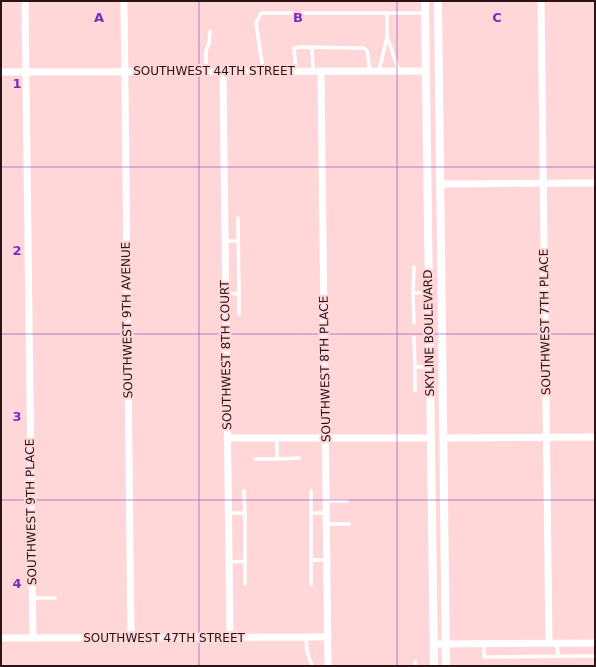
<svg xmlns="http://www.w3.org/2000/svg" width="596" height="667" font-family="'DejaVu Sans',sans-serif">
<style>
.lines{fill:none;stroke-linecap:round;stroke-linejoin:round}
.service{stroke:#fff;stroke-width:3.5}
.minor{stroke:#fff;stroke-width:7}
.tertiary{stroke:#fff;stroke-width:8}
.grid{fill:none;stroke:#7b2cbf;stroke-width:1;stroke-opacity:0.55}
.labels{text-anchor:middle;stroke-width:4;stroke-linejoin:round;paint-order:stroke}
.street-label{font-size:12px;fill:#291315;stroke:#ffd7d8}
.grid-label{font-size:13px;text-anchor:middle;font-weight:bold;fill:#7b2cbf;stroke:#ffd7d8;stroke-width:4;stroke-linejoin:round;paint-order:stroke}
</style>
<rect width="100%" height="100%" fill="#ffd7d8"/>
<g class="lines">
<!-- service -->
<g class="service">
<path d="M387,13H424"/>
<path d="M312,47L313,71"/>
<path d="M267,71L262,63L256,23L261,13H387V37"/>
<path d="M296,71L294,48L302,47L363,48L367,50L370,71"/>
<path d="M379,71L387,37L399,71"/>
<path d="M206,72V51L209,43L210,31"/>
<path d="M225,241H238"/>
<path d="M225,293L239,294L238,218"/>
<path d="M413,293L414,267"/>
<path d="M239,294V314"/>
<path d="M414,323L413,293H429"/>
<path d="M414,337L415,367H430"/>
<path d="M415,367V391"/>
<path d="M255,459H277V438"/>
<path d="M277,459L299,458"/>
<path d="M244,491L245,513"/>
<path d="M311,491V584"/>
<path d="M326,501H347"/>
<path d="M228,513H245V584"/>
<path d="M311,513H326"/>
<path d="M327,524H349"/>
<path d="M311,560H327"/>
<path d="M229,562L245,561"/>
<path d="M33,598H55"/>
<path d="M306,637L307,651L312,666"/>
<path d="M557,643L558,656"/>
<path d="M484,644V657L595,656"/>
<path d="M415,662V666"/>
</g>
<!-- minor -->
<g class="minor">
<path d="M25,1L33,638"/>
<path d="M124,1L131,638"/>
<path d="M541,1L549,643"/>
<path d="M321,71L328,666"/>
<path d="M1,72L426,71"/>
<path d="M223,72L230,638"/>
<path d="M440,184L595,183"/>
<path d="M227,438H431"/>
<path d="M443,438L595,437"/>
<path d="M1,638L328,637"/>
<path d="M433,644L595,643"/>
</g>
<!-- tertiary -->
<g class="tertiary">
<path d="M425,1L434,666"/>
<path d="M438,1L446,666"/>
</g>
</g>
<!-- grid -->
<path class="grid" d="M199,1V666M397,1V666M1,167H595M1,334H595M1,500H595"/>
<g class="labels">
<!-- street labels -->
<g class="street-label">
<text x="214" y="75">SOUTHWEST 44TH STREET</text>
<text transform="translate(127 320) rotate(-91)" y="4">SOUTHWEST 9TH AVENUE</text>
<text transform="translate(545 322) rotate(-91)" y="4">SOUTHWEST 7TH PLACE</text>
<text transform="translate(429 333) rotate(-91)" y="4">SKYLINE BOULEVARD</text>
<text transform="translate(226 355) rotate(-91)" y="4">SOUTHWEST 8TH COURT</text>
<text transform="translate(325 369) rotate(-91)" y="4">SOUTHWEST 8TH PLACE</text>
<text transform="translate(31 512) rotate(-91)" y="4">SOUTHWEST 9TH PLACE</text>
<text x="164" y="642">SOUTHWEST 47TH STREET</text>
</g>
</g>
<g class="grid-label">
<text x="99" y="22">A</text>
<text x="298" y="22">B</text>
<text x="497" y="22">C</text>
<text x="17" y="88">1</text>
<text x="17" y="255">2</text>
<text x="17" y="421">3</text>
<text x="17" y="588">4</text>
</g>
<!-- border -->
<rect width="596" height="667" fill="none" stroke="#291315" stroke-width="4"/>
</svg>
